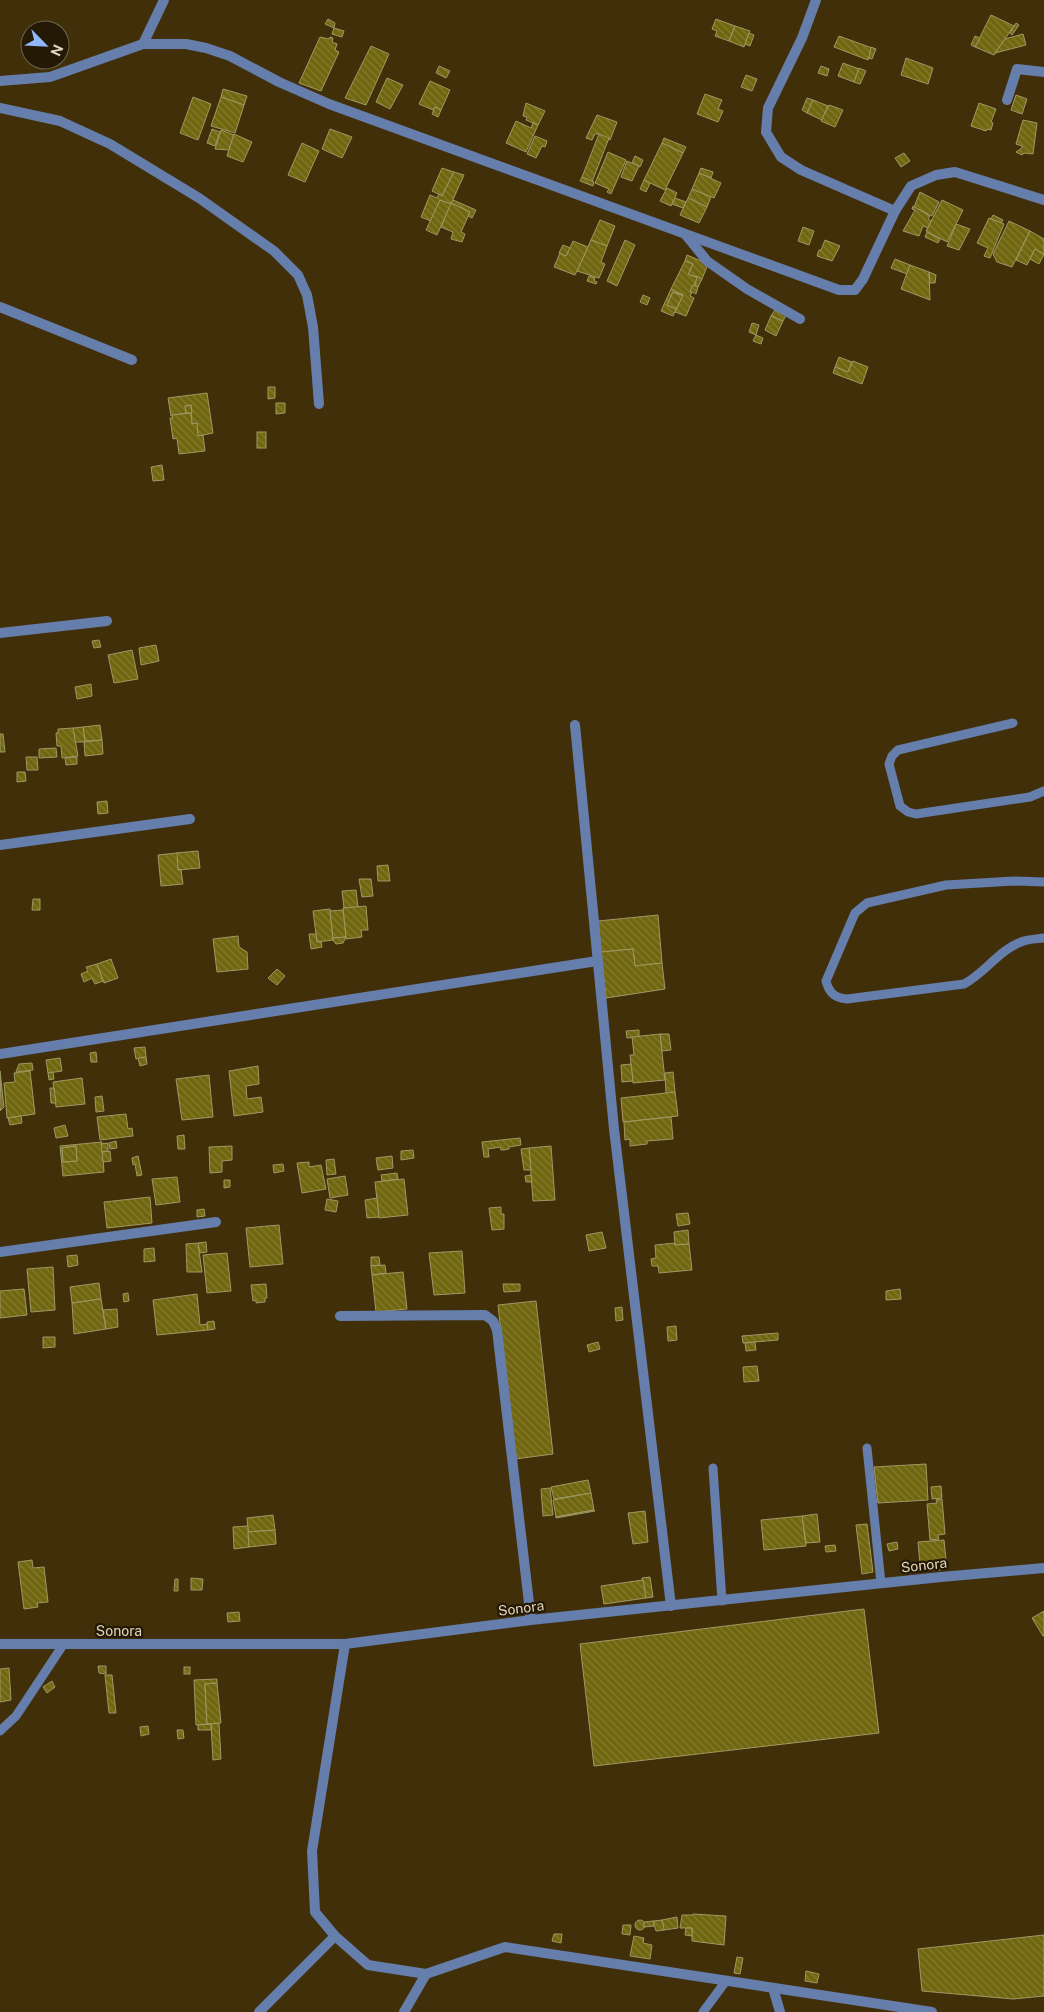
<svg xmlns="http://www.w3.org/2000/svg" width="1044" height="2012" font-family="'Public Sans',sans-serif">
<style>
.building{fill:url(#building-back-hatch);stroke:#9f9964;fill-rule:evenodd}
.lines{fill:none;stroke-linecap:round;stroke-linejoin:round}
.service{stroke:#657eab;stroke-width:9}
.minor{stroke:#657eab;stroke-width:10}
.labels{text-anchor:middle;stroke-width:4.5;stroke-linejoin:round;paint-order:stroke}
.street-label{font-size:14px;fill:#e2d5bc;stroke:#231905}
</style>
<defs>
<pattern id="building-back-hatch" width="6" height="6" patternUnits="userSpaceOnUse" patternTransform="scale(1.25)"><rect width="6" height="6" fill="#70660f"/><path d="M-1 5l2 2M0 0l6 6M5-1l2 2" fill="none" stroke="#847b30"/></pattern>
</defs>
<rect width="100%" height="100%" fill="#412f0a"/>
<!-- building -->
<g class="building">
<path d="M991,15L1014,26L994,55L975,47Z"/>
<path d="M328,19L335,23L334,28L325,24Z"/>
<path d="M716,19L735,26L729,41L715,36L717,31L712,29Z"/>
<path d="M1016,23L1019,25L1012,35L1010,33Z"/>
<path d="M735,26L750,31L744,47L729,41Z"/>
<path d="M334,28L344,31L342,37L332,34Z"/>
<path d="M749,33L754,35L750,46L745,44Z"/>
<path d="M1023,34L1026,45L995,53L1005,39Z"/>
<path d="M839,36L872,48L868,60L834,47Z"/>
<path d="M975,36L980,38L975,47L971,45Z"/>
<path d="M320,37L329,39L330,37L333,38L332,42L337,44L335,50L339,52L321,91L299,83Z"/>
<path d="M371,46L389,54L366,105L345,98Z"/>
<path d="M871,47L876,49L872,59L869,58Z"/>
<path d="M906,58L933,68L928,84L901,75Z"/>
<path d="M843,63L859,69L854,82L838,76Z"/>
<path d="M439,66L450,71L446,78L436,73Z"/>
<path d="M821,66L829,69L827,76L818,73Z"/>
<path d="M859,68L866,71L860,84L854,82Z"/>
<path d="M746,75L757,79L752,91L741,87Z"/>
<path d="M387,78L403,85L390,109L376,102Z"/>
<path d="M430,81L450,90L441,110L435,107L433,110L419,104Z"/>
<path d="M223,89L247,96L244,105L221,97Z"/>
<path d="M705,94L722,100L718,109L723,111L718,122L697,114Z"/>
<path d="M1016,95L1027,99L1022,114L1011,110Z"/>
<path d="M193,97L211,104L198,140L180,133Z"/>
<path d="M221,97L244,105L235,133L211,126Z"/>
<path d="M807,98L813,100L807,113L802,110Z"/>
<path d="M813,100L828,106L822,120L807,113Z"/>
<path d="M526,103L545,111L538,125L526,120L527,117L523,116Z"/>
<path d="M979,103L996,109L991,122L993,123L991,130L987,129L986,131L971,126Z"/>
<path d="M829,105L843,110L835,127L821,121Z"/>
<path d="M435,107L441,110L438,117L432,114Z"/>
<path d="M597,115L617,122L610,140L599,134H595L592,140L586,138Z"/>
<path d="M1023,120L1037,123L1033,154L1024,153L1022,155L1016,152L1022,148V146L1016,144Z"/>
<path d="M516,121L531,128L533,123L538,125L526,152L506,143Z"/>
<path d="M212,129L220,132L215,146L207,143Z"/>
<path d="M330,129L352,137L342,158L322,149Z"/>
<path d="M221,130L234,135L229,150L215,149Z"/>
<path d="M234,134L252,142L243,162L227,156Z"/>
<path d="M599,134L609,138L592,182L582,177Z"/>
<path d="M535,136L547,141L545,147L542,146L536,158L527,154Z"/>
<path d="M664,138L686,147L683,153L662,143Z"/>
<path d="M302,143L319,151L305,182L288,175Z"/>
<path d="M662,143L683,153L665,190L644,180Z"/>
<path d="M608,152L626,160L611,194L607,192L609,189L595,183Z"/>
<path d="M904,153L910,161L901,167L895,158Z"/>
<path d="M635,156L643,160L640,167L632,163Z"/>
<path d="M627,161L639,166L632,181L621,177Z"/>
<path d="M442,168L454,172L442,196L432,191Z"/>
<path d="M701,168L713,172L711,178L699,173Z"/>
<path d="M454,172L464,175L451,204L440,200L431,221L421,217L430,195L437,198L439,194L442,196Z"/>
<path d="M699,173L721,183L714,198L692,189Z"/>
<path d="M582,177L594,182L593,186L580,181Z"/>
<path d="M644,180L650,183L646,192L640,189Z"/>
<path d="M667,188L677,193L671,206L660,201Z"/>
<path d="M692,189L711,197L707,207L688,198Z"/>
<path d="M920,192L939,202L932,216L914,207Z"/>
<path d="M675,198L686,202L683,208L672,204Z"/>
<path d="M688,198L707,207L699,223L680,215Z"/>
<path d="M440,200L451,204L437,235L426,230Z"/>
<path d="M453,200L476,210L472,218L468,216L470,212L451,203Z"/>
<path d="M942,200L963,210L947,242L926,231Z"/>
<path d="M451,203L470,212L461,232L465,234L462,242L451,239L453,232L441,227Z"/>
<path d="M913,206L930,216L928,219L931,221L928,228L923,226L919,236L903,231L915,210L912,209Z"/>
<path d="M993,215L1003,220L1001,223L991,219Z"/>
<path d="M989,218L1004,224L990,258L984,256L988,248L977,243Z"/>
<path d="M600,220L615,226L607,246L591,240Z"/>
<path d="M1009,221L1030,231L1012,267L997,262L993,254Z"/>
<path d="M956,224L970,229L959,250L947,246Z"/>
<path d="M803,227L814,231L809,245L798,241Z"/>
<path d="M1030,231L1044,239V254L1035,249L1027,265L1016,260Z"/>
<path d="M927,232L940,239L938,243L925,237Z"/>
<path d="M591,240L607,246L601,262L605,264L599,278L577,271Z"/>
<path d="M625,240L635,245L617,286L607,281Z"/>
<path d="M825,240L840,246L832,261L817,256L819,250H821Z"/>
<path d="M573,241L588,247L575,275L554,267L560,253L566,256Z"/>
<path d="M563,245L570,248L566,256L559,253Z"/>
<path d="M1035,249L1044,254L1039,264L1030,259Z"/>
<path d="M687,255L708,264L702,279L688,274L693,264L685,261Z"/>
<path d="M895,259L910,265L907,274L891,268Z"/>
<path d="M685,261L693,264L688,274L698,278L690,291L692,292L690,296L694,298L686,316L675,312L683,295L671,289Z"/>
<path d="M910,265L929,272L930,300L901,289Z"/>
<path d="M929,272L936,275L935,283H930Z"/>
<path d="M589,276L595,278L594,281L597,282L596,284L587,281Z"/>
<path d="M697,276L702,279L698,287L695,286Z"/>
<path d="M693,285L698,287L696,294L690,291Z"/>
<path d="M671,289L683,295L673,292L667,305L676,309L673,316L661,311Z"/>
<path d="M673,292L683,296L676,309L667,305Z"/>
<path d="M643,295L650,298L647,305L640,302Z"/>
<path d="M775,310L786,315L783,321L771,316Z"/>
<path d="M771,316L783,321L776,336L765,330Z"/>
<path d="M752,323L759,325L756,335L749,332Z"/>
<path d="M756,335L763,338L761,344L753,341Z"/>
<path d="M839,357L852,362L848,372L835,367Z"/>
<path d="M853,361L868,367L862,384L833,373L835,367L848,372Z"/>
<path d="M268,387H275V398L268,399Z"/>
<path d="M207,393L213,433L198,436L197,423L192,424L191,405L185,406L186,413L171,416L168,398Z"/>
<path d="M276,403H285V413L276,414Z"/>
<path d="M191,405L192,413H186L185,406Z"/>
<path d="M191,413L192,424L197,423L198,436L203,435L205,451L179,454L177,438L173,439L170,418H173L172,415Z"/>
<rect x="257" y="432" width="9" height="16"/>
<path d="M162,465L164,480L153,481L151,467Z"/>
<path d="M99,640L101,647L94,648L92,641Z"/>
<path d="M156,645L159,661L141,665L139,648Z"/>
<path d="M132,650L138,679L114,683L108,655Z"/>
<path d="M91,684L92,696L77,699L75,687Z"/>
<path d="M100,725L102,740L85,741L83,727Z"/>
<path d="M83,727L85,742H75L73,728Z"/>
<path d="M73,728L78,756L62,758L61,746H57L56,733H58V729Z"/>
<path d="M0,734H3L5,752H0Z"/>
<path d="M102,740L103,754L85,756L84,742Z"/>
<path d="M56,748L57,757L39,758V749Z"/>
<path d="M26,757H37L38,770H27Z"/>
<path d="M77,757V764L66,765L65,758Z"/>
<path d="M17,772H25L26,781L17,782Z"/>
<path d="M107,801L108,813L98,814L97,802Z"/>
<path d="M198,851L200,868L178,870L176,853Z"/>
<path d="M177,853L178,870H181L183,884L161,886L158,855Z"/>
<path d="M388,865L390,881H378L377,866Z"/>
<path d="M359,879H371L373,896L362,897Z"/>
<path d="M356,890L358,907L344,908L342,891Z"/>
<path d="M33,899H40V910H32Z"/>
<path d="M366,906L368,930H361L362,937L346,939L343,908Z"/>
<path d="M330,909L333,940L317,942L313,911Z"/>
<path d="M343,910L346,937L333,938L330,911Z"/>
<path d="M658,915L662,963L635,966L633,949L601,952L598,921Z"/>
<path d="M309,934H316L317,942L321,941L322,947L311,949Z"/>
<path d="M238,936L239,947L247,952L248,969L217,972L213,939Z"/>
<path d="M346,937L343,943L336,944L333,940V938Z"/>
<path d="M633,949L635,966L662,963L665,989L606,998L601,952Z"/>
<path d="M111,959L118,978L104,983L97,964Z"/>
<path d="M97,964L103,981L95,984L92,978L84,982L81,974L88,971L86,967Z"/>
<path d="M277,969L285,976L277,985L268,978Z"/>
<path d="M639,1030V1037L627,1038L626,1031Z"/>
<path d="M660,1034H669L671,1050L662,1051Z"/>
<path d="M660,1034L665,1080L633,1083L630,1055H634L632,1037Z"/>
<path d="M145,1047L146,1057L136,1059L134,1048Z"/>
<path d="M96,1052L97,1062H91L90,1053Z"/>
<path d="M146,1057L147,1064L140,1066L138,1058Z"/>
<path d="M60,1058L62,1071L48,1073L46,1060Z"/>
<path d="M32,1063L33,1070L16,1072L19,1064Z"/>
<path d="M631,1064L633,1081L622,1082L621,1065Z"/>
<path d="M258,1066L259,1084L246,1086L247,1099L261,1097L263,1112L234,1116L229,1071Z"/>
<path d="M0,1071L4,1107L0,1111L1,1107Z"/>
<path d="M30,1071L35,1114L7,1118L4,1083L15,1082L14,1073Z"/>
<path d="M53,1072L54,1079L49,1080L48,1073Z"/>
<path d="M673,1072L675,1092L666,1093L665,1073Z"/>
<path d="M209,1075L213,1117L182,1120L176,1079Z"/>
<path d="M82,1078L85,1104L56,1107L53,1082Z"/>
<path d="M50,1088H54L56,1103H51Z"/>
<path d="M675,1092L678,1116L623,1122L621,1098Z"/>
<path d="M102,1096L104,1111L96,1112L95,1097Z"/>
<path d="M126,1114L128,1129L132,1128L133,1136L100,1140L97,1117Z"/>
<path d="M21,1116L22,1123L10,1125L8,1118Z"/>
<path d="M671,1117L673,1139L647,1141V1144L630,1146V1139L625,1140L624,1122Z"/>
<path d="M65,1125L68,1136L56,1138L54,1128Z"/>
<path d="M184,1135L185,1149H178L177,1136Z"/>
<path d="M520,1138L521,1145L509,1147V1149L504,1150H501L500,1147L488,1149L489,1157H484L482,1142Z"/>
<path d="M116,1141L117,1148L110,1149L109,1143Z"/>
<path d="M102,1142L104,1172L63,1176L60,1146ZM76,1146L77,1161L63,1162L62,1148Z"/>
<path d="M108,1143V1151L102,1152L101,1144Z"/>
<path d="M76,1146L77,1161L63,1162L62,1148Z"/>
<path d="M232,1146V1160L222,1161V1172L210,1173L209,1147Z"/>
<path d="M551,1146L555,1200L533,1201L529,1148Z"/>
<path d="M529,1148L531,1170H524L521,1149Z"/>
<path d="M413,1150L414,1158L401,1160V1151Z"/>
<path d="M110,1151L111,1161L103,1162L102,1152Z"/>
<path d="M138,1156L142,1175L137,1176L135,1164L133,1165L132,1158Z"/>
<path d="M392,1156L393,1168L378,1170L376,1158Z"/>
<path d="M334,1159L336,1174L327,1175L326,1160Z"/>
<path d="M309,1162V1167L321,1165L326,1189L302,1193L297,1163Z"/>
<path d="M283,1164L284,1171L274,1173L273,1165Z"/>
<path d="M397,1173L398,1179L382,1181L381,1175Z"/>
<path d="M531,1175L532,1182H526L525,1176Z"/>
<path d="M345,1176L348,1195L330,1198L327,1179Z"/>
<path d="M177,1177L180,1202L156,1205L152,1179Z"/>
<path d="M404,1179L408,1215L379,1218L375,1182Z"/>
<path d="M224,1180H230V1187L224,1188Z"/>
<path d="M150,1197L152,1223L107,1228L104,1202Z"/>
<path d="M377,1198L379,1217L367,1218L365,1200Z"/>
<path d="M327,1199L338,1201L336,1212L325,1210Z"/>
<path d="M501,1207V1214H504V1229L492,1230L489,1208Z"/>
<path d="M204,1209L205,1216L197,1217V1210Z"/>
<path d="M688,1213L690,1224L678,1226L676,1214Z"/>
<path d="M279,1225L283,1264L250,1267L246,1228Z"/>
<path d="M688,1230L689,1244L675,1245L674,1232Z"/>
<path d="M602,1232L606,1248L589,1251L586,1235Z"/>
<path d="M206,1242L207,1252L200,1253L198,1243Z"/>
<path d="M198,1243L202,1272H187L186,1244Z"/>
<path d="M675,1243V1245L689,1244L692,1270L659,1273L658,1266H652L651,1259L656,1258L655,1245Z"/>
<path d="M154,1248L155,1261L144,1262V1249Z"/>
<path d="M462,1251L465,1293L434,1295L429,1253Z"/>
<path d="M227,1253L231,1291L207,1293L203,1255Z"/>
<path d="M77,1255L78,1265L68,1267L67,1256Z"/>
<path d="M371,1257H379L380,1265L371,1266Z"/>
<path d="M385,1265L386,1273L372,1275L371,1266Z"/>
<path d="M53,1267L55,1310L31,1312L27,1269Z"/>
<path d="M403,1272L407,1309L376,1312L372,1275Z"/>
<path d="M99,1283L101,1299L72,1303L70,1287Z"/>
<path d="M266,1284L267,1298H265V1302L256,1303V1300L253,1301L251,1285Z"/>
<path d="M503,1284H520V1291L504,1292Z"/>
<path d="M24,1289L27,1315L0,1318V1291Z"/>
<path d="M900,1289L901,1299L886,1300V1291Z"/>
<path d="M128,1293L129,1301L124,1302L123,1294Z"/>
<path d="M197,1294L200,1325L207,1324L208,1330L157,1335L153,1300Z"/>
<path d="M101,1299L106,1329L74,1334L72,1303Z"/>
<path d="M536,1301L553,1454L515,1459L498,1305Z"/>
<path d="M622,1307L623,1320L616,1321L615,1308Z"/>
<path d="M117,1309L118,1327L106,1329L103,1310Z"/>
<path d="M214,1321L215,1329L208,1330L207,1322Z"/>
<path d="M676,1326L677,1340L668,1341L667,1327Z"/>
<path d="M778,1333V1340L743,1343L742,1336Z"/>
<path d="M43,1337H55V1347L43,1348Z"/>
<path d="M598,1342L600,1349L589,1352L587,1345Z"/>
<path d="M755,1342L756,1350L746,1351L745,1343Z"/>
<path d="M757,1366L759,1381L744,1382L743,1367Z"/>
<path d="M926,1464L928,1500L878,1503L874,1467Z"/>
<path d="M588,1480L591,1493L554,1499L551,1487Z"/>
<path d="M941,1486L942,1498L932,1499L931,1487Z"/>
<path d="M550,1488L553,1515L543,1516L541,1489Z"/>
<path d="M591,1493L594,1510L556,1517L553,1500Z"/>
<path d="M942,1499L945,1534L938,1535L939,1539L930,1540L927,1504L937,1503L936,1500Z"/>
<path d="M594,1510L595,1511L556,1518V1517Z"/>
<path d="M645,1511L648,1542L633,1544L628,1513Z"/>
<path d="M817,1514L820,1542L806,1543L802,1516Z"/>
<path d="M273,1515L275,1530L248,1532L247,1518Z"/>
<path d="M802,1516L806,1546L764,1550L761,1520Z"/>
<path d="M867,1524L873,1572L862,1574L856,1525Z"/>
<path d="M248,1526L249,1547L234,1549L233,1527Z"/>
<path d="M275,1530L276,1544L249,1547L248,1532Z"/>
<path d="M944,1540L947,1569L929,1571L928,1563L920,1564L918,1542Z"/>
<path d="M897,1542L898,1549L889,1551L887,1544Z"/>
<path d="M835,1545L836,1551L826,1552L825,1546Z"/>
<path d="M32,1560L33,1568L44,1567L48,1602L37,1603L38,1607L24,1609L18,1562Z"/>
<path d="M650,1577L653,1597L646,1598L642,1578Z"/>
<path d="M191,1578L203,1579L202,1590H191Z"/>
<path d="M175,1579H178V1591H174Z"/>
<path d="M643,1580L646,1598L604,1604L601,1586Z"/>
<path d="M864,1609L879,1733L594,1766L580,1644Z"/>
<path d="M1044,1611V1636H1043L1032,1618Z"/>
<path d="M239,1612L240,1621L228,1622L227,1613Z"/>
<path d="M98,1666H106V1674L99,1673Z"/>
<rect x="184" y="1667" width="6" height="7"/>
<path d="M9,1668L11,1700L0,1702V1669Z"/>
<path d="M105,1675H112L116,1713H109Z"/>
<path d="M217,1679V1683L205,1684L207,1724L196,1725L194,1680Z"/>
<path d="M52,1681L55,1687L47,1693L43,1687Z"/>
<path d="M217,1683L221,1723L207,1724L205,1684Z"/>
<path d="M219,1723L221,1759L213,1760L211,1724Z"/>
<path d="M211,1724V1730H198V1725Z"/>
<path d="M148,1726L149,1734L141,1736L140,1727Z"/>
<path d="M177,1730H183L184,1738L178,1739Z"/>
<path d="M693,1914L726,1916L724,1945L692,1941V1928H680L682,1915H693Z"/>
<path d="M677,1917L678,1928L664,1930L662,1920Z"/>
<circle cx="640" cy="1925" r="5"/>
<path d="M662,1920L664,1930L656,1931L653,1921Z"/>
<path d="M653,1921L654,1926L644,1927V1922Z"/>
<path d="M623,1925H631L630,1935L622,1934Z"/>
<path d="M686,1928H692V1936L685,1935Z"/>
<path d="M554,1934H562L561,1943L552,1941Z"/>
<path d="M1044,1935V1996L1013,1999L922,1991L918,1949Z"/>
<path d="M634,1936L644,1938L643,1943L652,1945L650,1959L630,1956Z"/>
<path d="M737,1957L743,1958L740,1974L734,1973Z"/>
<path d="M806,1971L819,1974L817,1983L805,1981Z"/>
</g>
<g class="lines">
<!-- service -->
<g class="service">
<path d="M1013,723L898,750L892,756L889,764L900,806L908,812L916,814L1030,797L1044,791"/>
<path d="M1044,882L1014,881L946,885L867,903L855,913L826,981C829,993 835,998 847,999L964,984C985,973 999,950 1021,942C1028,939 1036,939 1044,938"/>
<path d="M867,1448L881,1583"/>
<path d="M713,1468L722,1601"/>
<path d="M0,1731L16,1716L63,1645"/>
<path d="M703,2012L726,1981"/>
</g>
<!-- minor -->
<g class="minor">
<path d="M816,0L802,38L768,108L766,132L781,157L801,170L895,211"/>
<path d="M143,44L164,0"/>
<path d="M0,81L50,77L143,44H186L206,48L230,56L279,82L329,104L839,290H855L863,279L895,211L911,186L936,175L955,172L1044,200"/>
<path d="M1007,100L1017,69L1044,72"/>
<path d="M0,108L60,121L110,144L199,198L274,251L298,275L307,295L313,327L319,404"/>
<path d="M686,235L707,261L747,289L800,319"/>
<path d="M0,307L132,360"/>
<path d="M0,633L107,621"/>
<path d="M575,725L614,1129L671,1606"/>
<path d="M0,845L190,819"/>
<path d="M0,1054L597,961"/>
<path d="M0,1252L216,1222"/>
<path d="M340,1316L485,1315L493,1321L497,1330L531,1620"/>
<path d="M0,1644H345L531,1620L941,1577L1044,1568"/>
<path d="M345,1644L312,1851L315,1912L335,1936L368,1965L426,1974L505,1947L932,2012"/>
<path d="M773,1988L780,2012"/>
<path d="M259,2012L335,1936"/>
<path d="M404,2012L426,1974"/>
</g>
</g>
<g class="labels">
<!-- street labels -->
<g class="street-label">
<text transform="translate(924 1565) rotate(-6)" y="5">Sonora</text>
<text transform="translate(521 1608) rotate(-7)" y="5">Sonora</text>
<text x="119" y="1636">Sonora</text>
</g>
</g>
<!-- north arrow -->
<g transform="translate(45 45) rotate(114)"><circle r="24" fill="#231905" stroke="#6f644e"/>
<path d="M0-4L9 19L0 12L-9 19Z" fill="#92b7fd"/>
<text y="-8" font-size="14" font-weight="bold" text-anchor="middle" fill="#e2d5bc">N</text>
</g>
</svg>
